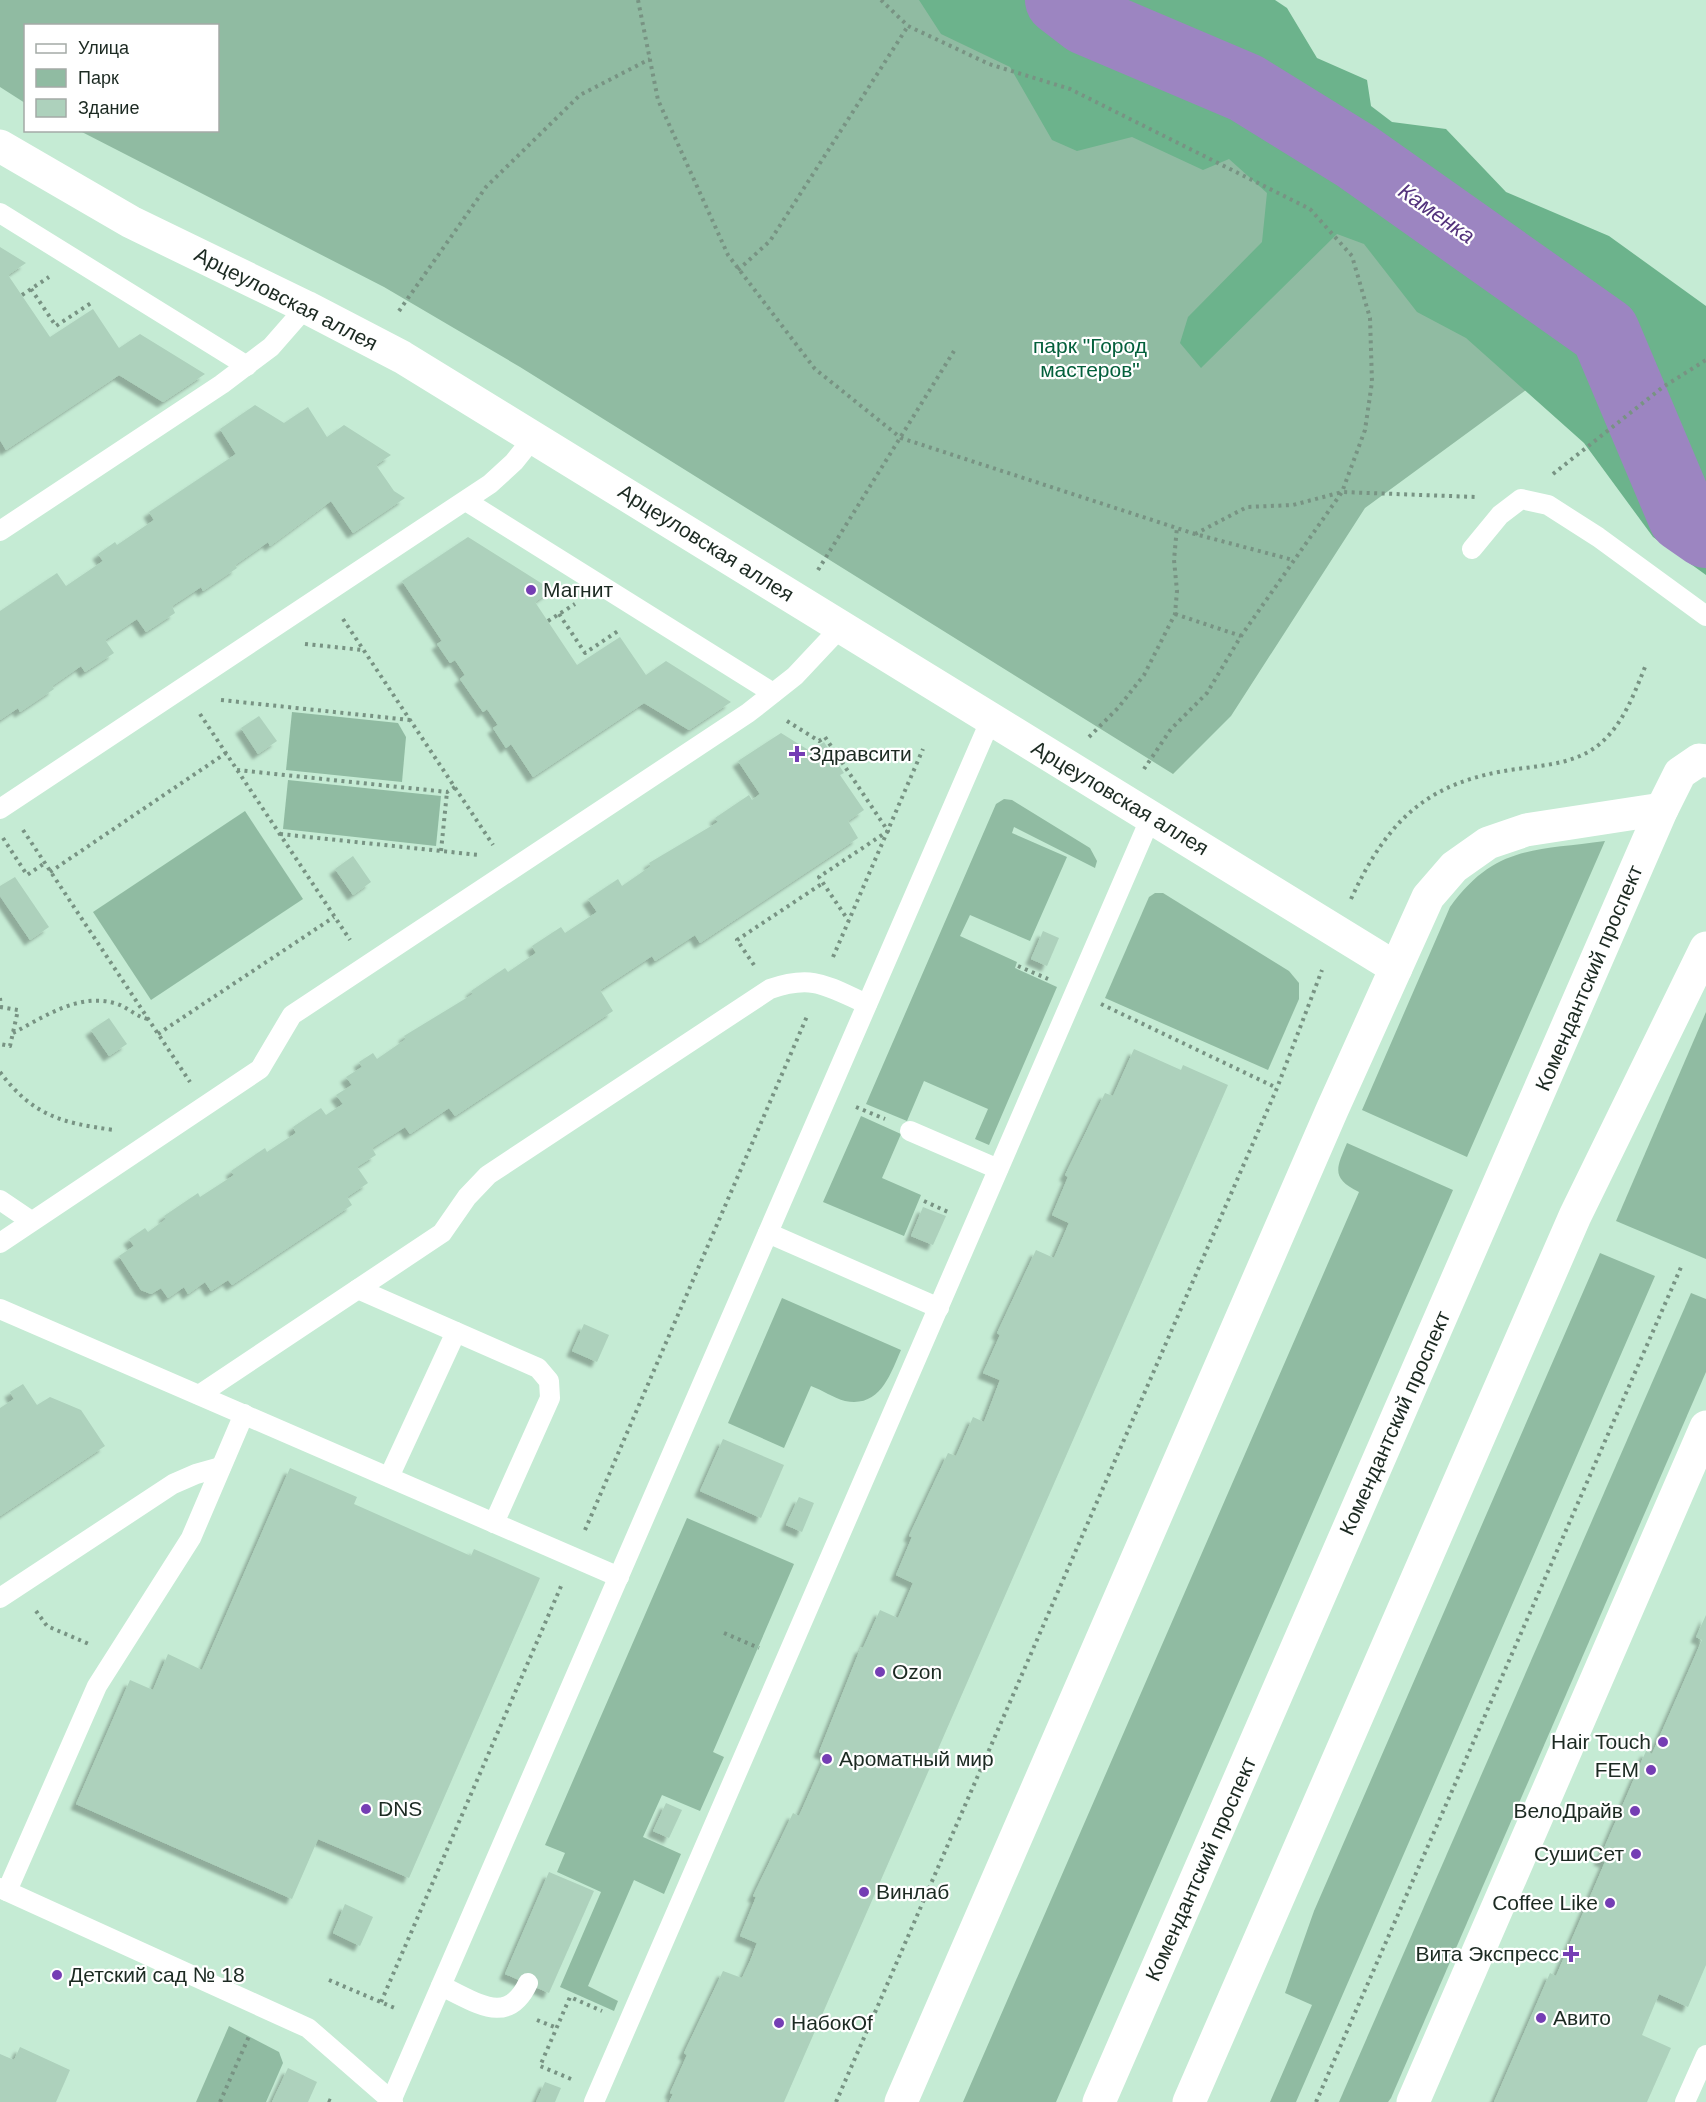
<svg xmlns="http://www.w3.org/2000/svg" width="1706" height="2102" font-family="Helvetica,sans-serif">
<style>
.green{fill:#90bba2}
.forest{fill:#6cb38c}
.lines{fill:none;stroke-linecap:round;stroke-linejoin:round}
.river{stroke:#9c85c1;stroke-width:70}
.building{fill:#add1bc;filter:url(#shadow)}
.path{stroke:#789383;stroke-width:4;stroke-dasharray:3 4.5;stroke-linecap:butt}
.service{stroke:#fff;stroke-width:20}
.minor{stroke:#fff;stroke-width:33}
.tertiary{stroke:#fff;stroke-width:33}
.poi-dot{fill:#753eb4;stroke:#fff;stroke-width:2}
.labels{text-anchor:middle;stroke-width:4.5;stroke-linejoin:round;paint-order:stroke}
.street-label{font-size:21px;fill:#1c2a22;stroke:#fff}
.park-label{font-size:21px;fill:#04603c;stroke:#fff}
.poi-label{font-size:21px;fill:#1c2a22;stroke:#fff;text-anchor:start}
.water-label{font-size:22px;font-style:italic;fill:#53327c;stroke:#fff}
</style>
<defs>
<filter id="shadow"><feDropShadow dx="-5.5" dy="5.5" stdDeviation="1.5" flood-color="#0004"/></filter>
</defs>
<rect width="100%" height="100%" fill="#c5ebd4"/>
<!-- green -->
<g class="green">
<path d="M0,0H1060L1605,332L1365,508L1231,716L1173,774L520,367L384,287L80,131L218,130V26H26L25,103L0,87Z"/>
<path d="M292,712L398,723L406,737L402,782L286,770Z"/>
<path d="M288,780L441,796L436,846L283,829Z"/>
<path d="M1004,799L1012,800L1090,848L1097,861L1095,868L1014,827L1012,833L1067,857L1030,941L970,915L960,936L1017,962L1015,968L1057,987L989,1145L975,1139L988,1109L924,1081L907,1121L866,1104L996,804Z"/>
<path d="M245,811L303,899L151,1000L93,912Z"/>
<path d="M1605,841L1467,1157L1362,1110L1450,907C1495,845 1534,851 1605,841Z"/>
<path d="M1155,893H1163L1289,971L1299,983V999L1268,1070L1105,998L1149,897Z"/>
<path d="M1706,1012V1259L1616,1221Z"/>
<path d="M861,1116L901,1134L882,1178L921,1195L904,1236L823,1202Z"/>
<path d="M1347,1143L1453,1190L1056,2102H963L1359,1192C1331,1178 1336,1169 1347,1143Z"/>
<path d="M1600,1253L1655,1276L1296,2102H1270L1312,2005L1285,1993L1314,1911Z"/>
<path d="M1691,1293L1706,1299V1372L1391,2098L1388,2102H1339Z"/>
<path d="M782,1298L901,1350C890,1375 880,1408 845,1401C834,1398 822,1390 811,1386L784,1448L728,1423Z"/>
<path d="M687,1518L794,1564L713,1752L724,1757L700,1811L662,1795L643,1837L681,1854L664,1894L634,1880L588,1986L618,2001L614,2011L560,1987L601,1892L557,1872L565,1853L545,1845Z"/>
<path d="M229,2026L279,2052L283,2063L266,2102H196Z"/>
</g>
<!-- forest -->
<path class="forest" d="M919,0H1275L1287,8L1317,58L1367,80L1371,106L1392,122L1446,129L1506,192L1609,236L1706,306V575L1653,537L1584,443L1466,338L1417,312L1364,244L1337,234L1201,368L1180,343L1188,317L1262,242L1267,193L1229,159L1203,170L1132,137L1077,151L1052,140L1010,67L941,34Z"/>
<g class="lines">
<!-- river -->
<path class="river" d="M1060,0L1086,20L1246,88L1356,156L1605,332L1683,517L1706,533"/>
</g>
<!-- building -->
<g class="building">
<path d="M0,247L26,263L8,275L50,337L93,309L119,348L140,334L205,374L163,402L119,375L6,450L0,440Z"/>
<path d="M255,405L284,423L308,407L327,437L344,425L391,455L376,465L394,491L405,498L353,533L331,501L270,546L268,542L235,565L237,568L203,591L201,587L172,606L175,613L146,632L137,619L105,640L114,653L85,672L81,666L52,686L54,689L20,712L18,708L0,720V611L57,573L66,586L103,561L98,554L115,542L117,545L154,520L149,512L236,454L220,429Z"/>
<path d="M468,537L552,590L535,602L577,665L620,637L646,675L666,661L731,702L689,730L644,703L533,777L511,744L506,748L493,728L498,725L487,709L483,712L460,679L465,675L455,660L450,663L437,644L442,641L402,581Z"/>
<path d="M259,716L277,741L258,754L241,728Z"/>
<path d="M781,733L810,751L824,742L844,773L840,775L864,810L848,821L858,838L700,943L695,935L655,961L652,956L600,990L613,1011L455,1116L449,1108L410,1134L405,1127L372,1148L376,1155L357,1167L368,1183L347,1197L352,1205L232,1285L228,1280L211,1291L205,1282L188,1294L184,1287L168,1298L161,1288L151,1294L141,1290L119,1256L134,1246L129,1239L145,1228L148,1232L166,1219L164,1216L198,1193L200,1197L234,1175L231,1171L265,1148L267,1152L296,1133L293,1127L321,1108L326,1115L343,1104L336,1095L352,1085L346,1077L362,1067L359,1062L373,1053L377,1059L406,1039L404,1036L473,994L471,991L505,968L508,972L536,953L532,946L561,927L565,933L597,912L588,899L618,879L622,886L651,866L649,863L718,822L715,818L749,795L752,800L760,794L738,761Z"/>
<path d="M353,856L371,882L353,895L335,869Z"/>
<path d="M15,877L49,927L30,940L0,896V886Z"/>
<path d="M1043,931L1059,938L1047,966L1031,959Z"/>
<path d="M109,1018L127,1044L109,1056L91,1030Z"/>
<path d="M1134,1049L1181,1070L1183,1065L1228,1085L784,2102H669L673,2094L670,2093L687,2055L684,2053L723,1971L742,1978L750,1961L757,1943L740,1936L756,1897L753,1896L793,1813L799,1816L826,1755L819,1752L861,1647L863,1648L880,1610L898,1618L913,1583L896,1575L912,1537L909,1536L948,1453L956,1456L973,1417L984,1422L1000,1380L983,1373L1000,1335L997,1333L1036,1250L1054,1258L1069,1223L1052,1215L1068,1177L1065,1175L1105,1093L1113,1096Z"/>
<path d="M923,1207L946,1216L933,1245L911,1236Z"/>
<path d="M584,1324L609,1335L597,1362L572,1351Z"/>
<path d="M23,1384L37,1405L50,1397L81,1410L105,1446L0,1516V1408L14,1399L10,1392Z"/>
<path d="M723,1439L784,1465L761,1518L700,1491Z"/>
<path d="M290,1468L357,1497L354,1504L471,1556L474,1549L540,1578L409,1878L318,1839L292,1899L76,1804L130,1680L153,1690L168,1654L202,1670Z"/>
<path d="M799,1497L814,1503L802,1532L786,1525Z"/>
<path d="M1706,1615V1965L1688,2007L1659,1994L1646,2025L1642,2035L1671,2048L1647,2102H1494L1550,1973L1556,1976L1605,1862L1599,1860L1646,1751L1652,1754L1702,1640L1696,1637Z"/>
<path d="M666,1803L682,1810L669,1838L653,1831Z"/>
<path d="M549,1872L594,1891L549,1993L505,1974Z"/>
<path d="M345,1904L373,1917L360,1946L333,1933Z"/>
<path d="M20,2047L70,2070L56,2102H0V2054L14,2060Z"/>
<path d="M288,2068L317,2082L308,2102H272Z"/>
<path d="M545,2082L561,2088L555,2102H536Z"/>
</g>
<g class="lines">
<!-- path -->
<g class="path">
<path d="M638,0L658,100L728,255L815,369L901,438L1195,534L1293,560"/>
<path d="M881,0L908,26L989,64L1070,89L1310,209L1352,256L1370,318L1372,382L1365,430L1342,492L1241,636L1207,693L1171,729L1144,769"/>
<path d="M738,270L770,241L908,26"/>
<path d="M31,289L56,326L91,303"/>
<path d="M22,295L49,277"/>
<path d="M399,311L486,187L580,95L650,59"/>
<path d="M1553,474L1663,387L1706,360"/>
<path d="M1195,534L1247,507L1293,505L1342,492L1476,497"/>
<path d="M818,570L954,351"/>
<path d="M559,614L585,653L618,631"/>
<path d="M1175,614L1241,636"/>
<path d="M343,619L493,845"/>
<path d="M548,621L575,604"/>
<path d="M305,644L363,650"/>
<path d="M221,700L410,720"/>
<path d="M200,714L350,940"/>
<path d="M787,721L819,741L825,737L888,831L819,877L848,920"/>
<path d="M1089,737L1118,708L1144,675L1175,614L1177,591L1174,560L1177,527"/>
<path d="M237,770L447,792L455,787"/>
<path d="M23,830L190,1082"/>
<path d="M280,834L479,855"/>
<path d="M3,838L27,875L45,863"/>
<path d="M441,851L447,792"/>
<path d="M50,872L226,753"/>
<path d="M1351,899C1388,819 1428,781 1517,769C1547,765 1579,763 1602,742C1624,722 1634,694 1645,667"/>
<path d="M833,957L923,749"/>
<path d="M754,965L737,940L823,883"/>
<path d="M1018,966L1048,979"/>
<path d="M0,998L1,1007"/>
<path d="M1101,1004L1277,1088"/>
<path d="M0,1007L18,1010L10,1046L0,1044"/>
<path d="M13,1033C44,1017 78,993 114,1003C127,1006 134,1016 148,1019"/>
<path d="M158,1034L334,917"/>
<path d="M0,1072C33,1116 62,1123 114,1130"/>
<path d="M856,1107L885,1119"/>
<path d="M924,1201L948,1212"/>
<path d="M585,1530L808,1014"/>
<path d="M36,1611L47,1626L89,1644"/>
<path d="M724,1633L759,1648"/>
<path d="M329,1980L397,2009"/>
<path d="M381,2002L562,1584"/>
<path d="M537,2020L557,2028"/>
<path d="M571,2079L540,2066L570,1997L602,2011"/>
<path d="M328,2100L333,2102"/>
<path d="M220,2102L250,2034"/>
<path d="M836,2102L1277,1088L1322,970"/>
<path d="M1316,2102L1682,1265"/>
</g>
<!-- service -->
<g class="service">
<path d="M0,213L247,366"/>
<path d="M466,501L773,693"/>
<path d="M0,531L222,384L271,347L306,307"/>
<path d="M1472,549L1500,515L1521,499L1548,505L1598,537L1706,616"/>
<path d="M0,809L490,484L514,462L534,437"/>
<path d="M910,1131L998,1169"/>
<path d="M0,1200L31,1221"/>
<path d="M768,1233L939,1308"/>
<path d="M0,1243L260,1069L292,1015L748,713L795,676L841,627"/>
<path d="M358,1289L538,1368L549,1381L550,1398L494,1523"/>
<path d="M0,1309L619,1577"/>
<path d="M199,1395L442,1233L467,1197L488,1175L770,989C813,974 827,986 867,1004"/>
<path d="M389,1477L456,1332"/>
<path d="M0,1598L173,1484L196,1474L221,1467"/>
<path d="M0,1888L308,2028L393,2102"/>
<path d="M7,1891L97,1686L191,1538L244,1414"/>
<path d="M441,1986C475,2001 507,2028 528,1983"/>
<path d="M391,2101L991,719"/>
<path d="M594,2102L1151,817"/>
<path d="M1685,2102L1706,2055"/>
</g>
<!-- minor -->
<g class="minor">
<path d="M0,146L131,222L306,307L402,357L1396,968"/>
<path d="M901,2102L1332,1110L1428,897L1454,867L1488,843L1526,830L1662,809"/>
<path d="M1413,2102L1706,1427"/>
</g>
<!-- tertiary -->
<g class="tertiary">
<path d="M1099,2102L1662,809L1680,773L1699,760L1706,761"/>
<path d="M1189,2102L1575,1216L1706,948"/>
</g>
</g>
<!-- markers -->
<g class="poi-dot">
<circle cx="531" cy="590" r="6"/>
<path d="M794 745h6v6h6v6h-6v6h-6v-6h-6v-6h6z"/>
<circle cx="880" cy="1672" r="6"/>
<circle cx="1663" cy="1742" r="6"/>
<circle cx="827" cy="1759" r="6"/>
<circle cx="1651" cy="1770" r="6"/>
<circle cx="366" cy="1809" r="6"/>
<circle cx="1635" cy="1811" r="6"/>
<circle cx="1636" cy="1854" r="6"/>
<circle cx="864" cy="1892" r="6"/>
<circle cx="1610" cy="1903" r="6"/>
<path d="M1568 1945h6v6h6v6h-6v6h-6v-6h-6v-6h6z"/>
<circle cx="57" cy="1975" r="6"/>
<circle cx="1541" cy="2018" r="6"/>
<circle cx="779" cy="2023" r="6"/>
</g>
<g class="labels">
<!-- street labels -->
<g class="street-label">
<text transform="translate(286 299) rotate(27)" y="7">Арцеуловская аллея</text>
<text transform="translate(706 543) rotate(32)" y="7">Арцеуловская аллея</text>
<text transform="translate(1120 798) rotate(31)" y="7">Арцеуловская аллея</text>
<text transform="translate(1589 978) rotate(-67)" y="7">Комендантский проспект</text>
<text transform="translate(1395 1423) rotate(-66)" y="7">Комендантский проспект</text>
<text transform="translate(1201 1869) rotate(-66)" y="7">Комендантский проспект</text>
</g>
<!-- park labels -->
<g class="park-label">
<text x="1090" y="353">парк "Город<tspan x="1090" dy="24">мастеров"</tspan></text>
</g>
<!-- poi labels -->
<g class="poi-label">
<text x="543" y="597">Магнит</text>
<text x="809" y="761">Здравсити</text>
<text x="892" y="1679">Ozon</text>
<text x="1651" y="1749" text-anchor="end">Hair Touch</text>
<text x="839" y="1766">Ароматный мир</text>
<text x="1639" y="1777" text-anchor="end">FEM</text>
<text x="378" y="1816">DNS</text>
<text x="1623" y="1818" text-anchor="end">ВелоДрайв</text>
<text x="1624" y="1861" text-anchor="end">СушиСет</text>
<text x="876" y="1899">Винлаб</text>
<text x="1598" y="1910" text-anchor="end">Coffee Like</text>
<text x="1559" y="1961" text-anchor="end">Вита Экспресс</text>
<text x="69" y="1982">Детский сад № 18</text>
<text x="1553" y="2025">Авито</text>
<text x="791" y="2030">НабокOf</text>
</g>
<!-- water labels -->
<g class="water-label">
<text transform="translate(1437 213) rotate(35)" y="8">Каменка</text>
</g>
</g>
<!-- legend -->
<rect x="24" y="24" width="195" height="108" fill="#ffffff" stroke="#a4aaa7" stroke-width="1.5"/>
<rect x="36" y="44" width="30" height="9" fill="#ffffff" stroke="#a4aaa7" stroke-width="1.5"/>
<text x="78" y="54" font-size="18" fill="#1c2a22">Улица</text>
<rect x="36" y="69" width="30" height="18" fill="#90bba2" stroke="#a4aaa7" stroke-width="1.5"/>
<text x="78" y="84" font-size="18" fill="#1c2a22">Парк</text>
<rect x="36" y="99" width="30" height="18" fill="#add1bc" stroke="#a4aaa7" stroke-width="1.5"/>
<text x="78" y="114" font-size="18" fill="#1c2a22">Здание</text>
</svg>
